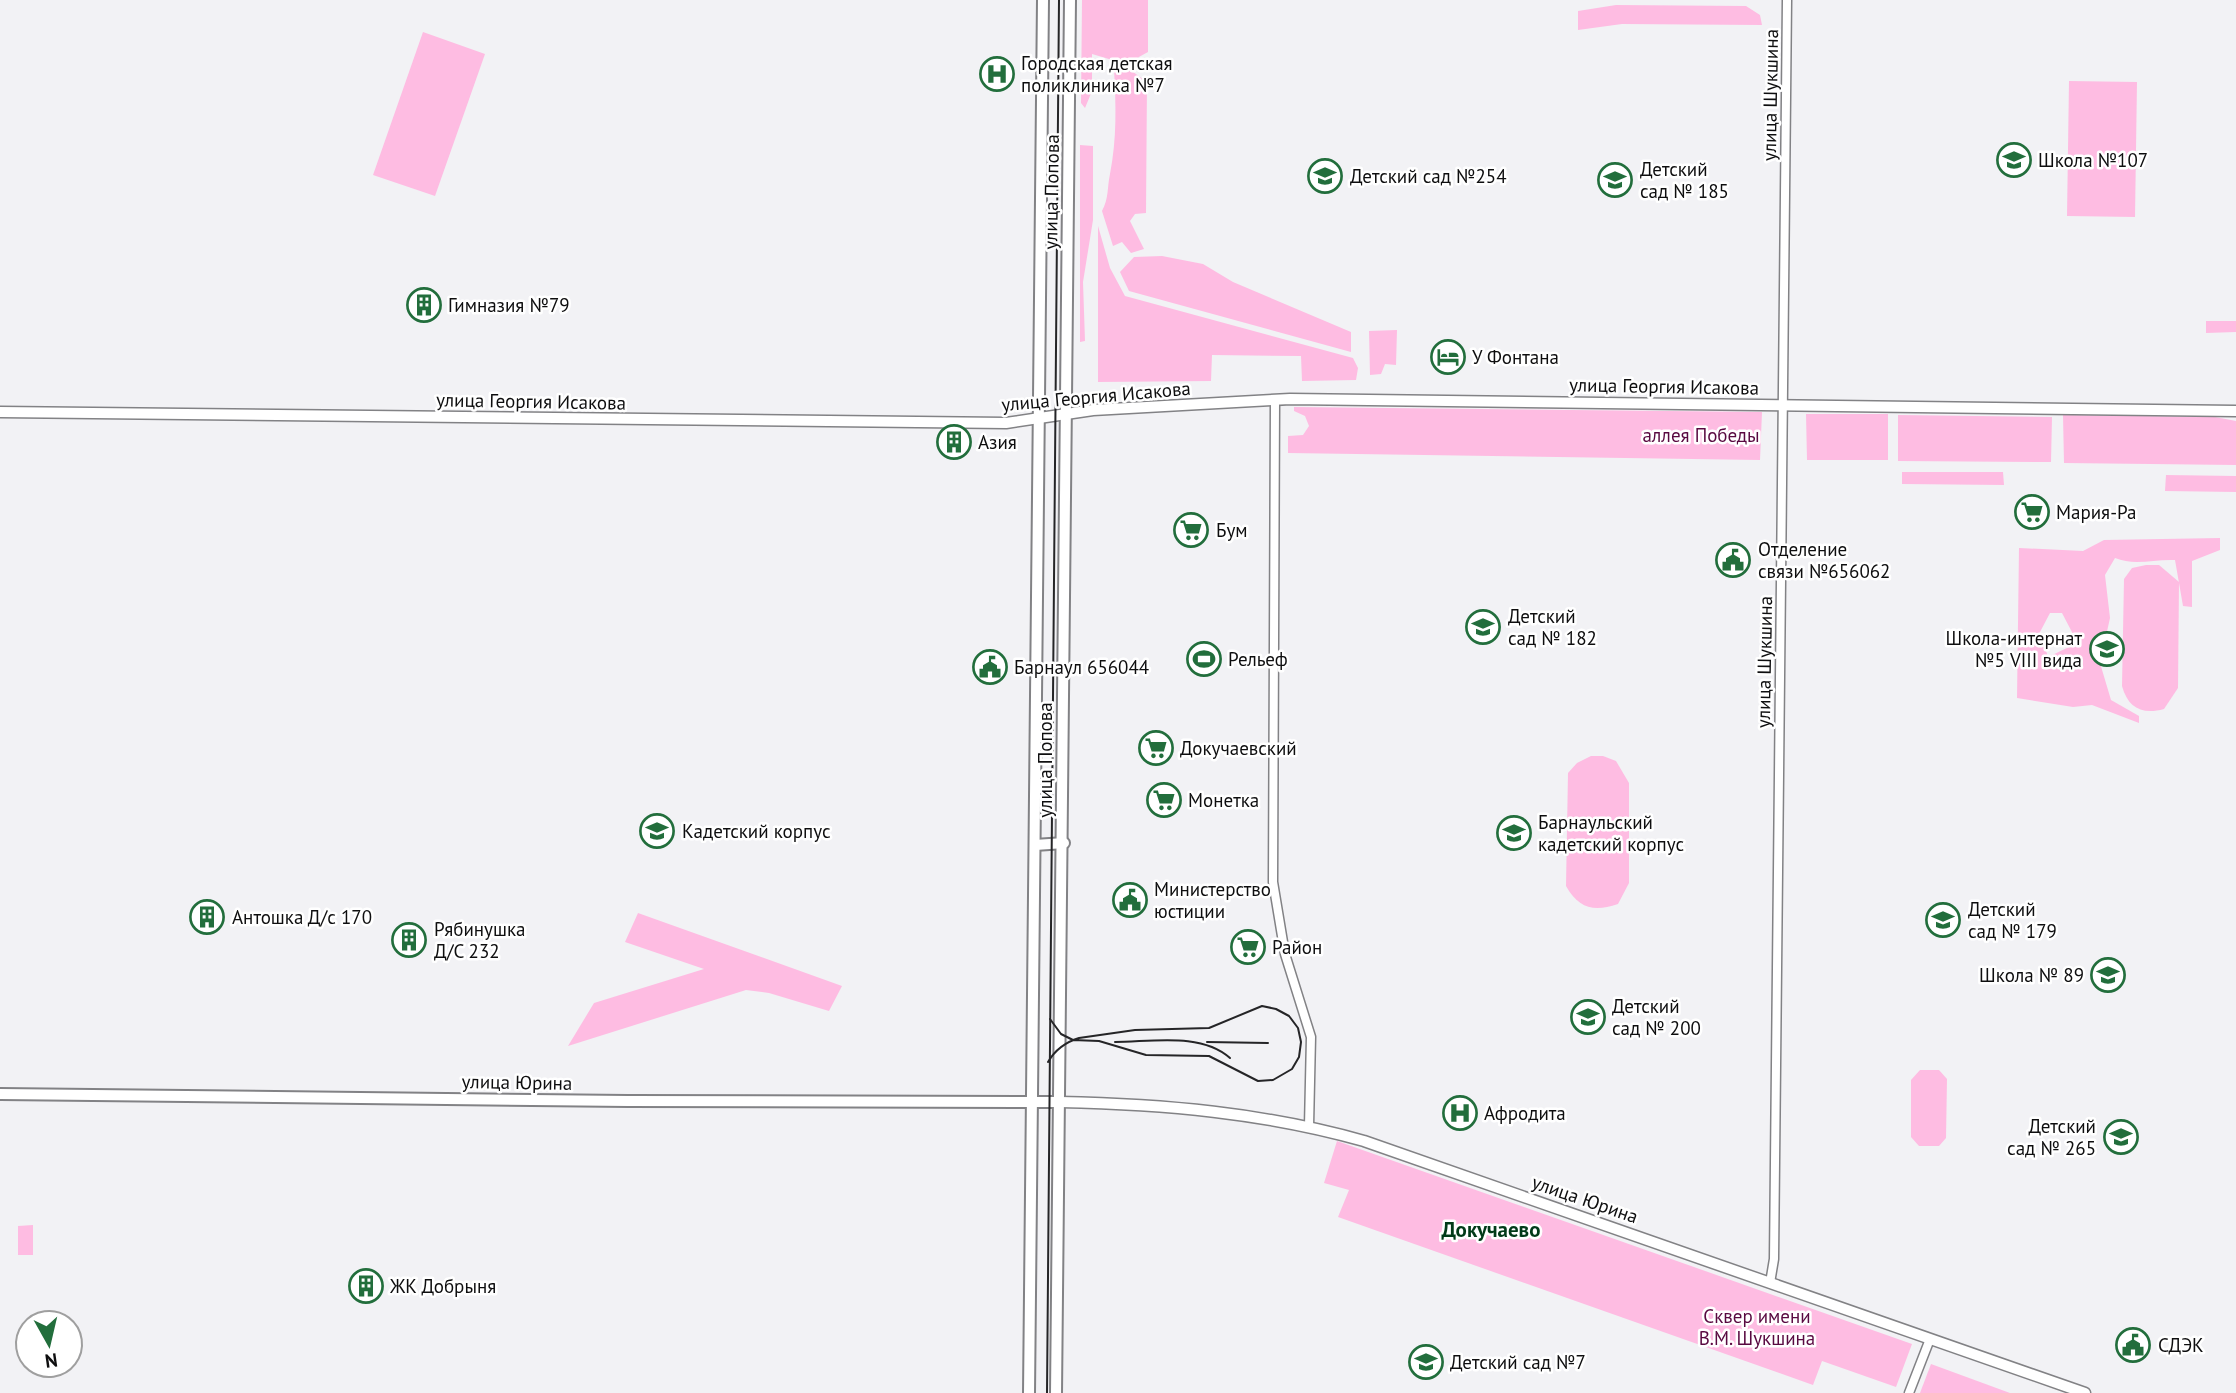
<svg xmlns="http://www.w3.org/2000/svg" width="2236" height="1393" font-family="'PT Sans',sans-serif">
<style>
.green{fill:#febce2;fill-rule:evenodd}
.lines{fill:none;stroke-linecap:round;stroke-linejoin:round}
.minor-casing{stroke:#828285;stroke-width:11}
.tertiary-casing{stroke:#828285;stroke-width:13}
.secondary-casing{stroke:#828285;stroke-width:14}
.minor{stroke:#fff;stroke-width:8}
.tertiary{stroke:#fff;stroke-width:10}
.secondary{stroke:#fff;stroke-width:10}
.tram{stroke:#252527;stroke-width:2}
.labels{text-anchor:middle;stroke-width:5;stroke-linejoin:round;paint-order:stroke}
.poi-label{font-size:19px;fill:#0e0e0f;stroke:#fff;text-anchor:start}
.street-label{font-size:19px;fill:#0e0e0f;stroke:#fff}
.park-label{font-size:19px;fill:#590941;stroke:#fff}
.neighbourhood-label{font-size:21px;font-weight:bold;fill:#023a19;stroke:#fff}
</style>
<rect width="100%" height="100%" fill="#f2f2f5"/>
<!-- green -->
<g class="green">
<path d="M1082,0H1148V52L1126,64L1092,54V91L1085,108L1081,103Z"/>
<path d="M1616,5L1746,6L1760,15L1762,25L1622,24L1578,30V11Z"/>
<path d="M423,32L485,54L435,196L373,175Z"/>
<path d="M1114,69H1129L1147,82L1146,213L1135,214L1130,221L1144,249L1131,253L1122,242L1113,246L1102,211C1109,198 1107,188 1110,174C1117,138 1116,106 1114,69Z"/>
<path d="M2069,81L2137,82L2135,217L2067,216Z"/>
<path d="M1080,145L1093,146V220L1083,282L1085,341L1080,342Z"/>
<path d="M1098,226L1110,268L1125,296L1353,358L1358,368L1356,380L1302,381L1301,356L1212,355L1211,381L1098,382Z"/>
<path d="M1162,256L1203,264L1233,282L1351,332V352L1129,291L1120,272L1134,257Z"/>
<path d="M2206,321H2236V332L2206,333Z"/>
<path d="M1397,330L1396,365L1385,364L1381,374L1370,375L1369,331Z"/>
<path d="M1294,407L1762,412L1760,460L1288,453V436L1303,435L1309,426L1305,416L1294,411Z"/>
<path d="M1806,414H1888V460H1807Z"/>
<path d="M1898,415L2052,417L2051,462L1898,461Z"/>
<path d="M2063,415L2215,417L2236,421V465L2064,463Z"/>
<path d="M1902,472H2003L2004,485L1902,484Z"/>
<path d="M2166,475L2236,476V492L2165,491Z"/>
<path d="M2220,538V550L2192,561V607L2183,606L2175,560C2154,559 2134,566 2115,558L2105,575L2110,618L2100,663L2111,700L2139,716V723L2092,705L2073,707L2017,698L2019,548L2083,551L2104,540ZM2050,613H2062L2074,636L2069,647L2048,657L2040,632Z"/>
<path d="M2146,565H2159L2179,582L2178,688L2164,709C2142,715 2128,708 2122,686L2124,579L2132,568Z"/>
<path d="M1591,756H1603L1616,761L1629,783V883L1618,904C1594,912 1579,909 1566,886L1568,773L1577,763Z"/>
<path d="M638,913L842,986L829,1011L769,993L746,990L568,1046L594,1003L704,969L625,942Z"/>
<path d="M1920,1070H1939L1947,1079L1946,1138L1939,1146H1919L1911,1137V1080Z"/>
<path d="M1337,1141L1912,1344L1896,1387L1822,1361L1813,1385L1338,1217L1349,1190L1324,1183Z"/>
<path d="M33,1225V1255H18V1226Z"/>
<path d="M1931,1364L2010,1393H1920Z"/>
</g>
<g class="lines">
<!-- minor casing -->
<g class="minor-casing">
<g id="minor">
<path d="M1275,400L1273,882L1285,954L1311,1037L1309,1126"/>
<path d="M1770,1283L1774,1259L1787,0"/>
<path d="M1909,1393L1930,1339"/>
</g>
</g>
<!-- tertiary casing -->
<g class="tertiary-casing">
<g id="tertiary">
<path d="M0,412L1006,423L1093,410L1290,399L2236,411"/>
<path d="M1060,1102C1163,1104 1265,1113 1364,1141L2085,1393"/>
</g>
</g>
<!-- secondary casing -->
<g class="secondary-casing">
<g id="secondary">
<path d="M1035,845L1064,843"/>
<path d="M0,1094L628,1101L1060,1102"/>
<path d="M1029,1393L1043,0"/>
<path d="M1056,1393L1070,0"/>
</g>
</g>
<!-- minor -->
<use href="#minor" class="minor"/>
<!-- tertiary -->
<use href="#tertiary" class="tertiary"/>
<!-- secondary -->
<use href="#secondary" class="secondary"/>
<!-- tram -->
<g class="tram">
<path d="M1115,1042C1151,1042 1201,1032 1230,1058"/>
<path d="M1207,1042L1268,1043"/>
<path d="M1048,1062C1055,1050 1066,1042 1079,1038L1135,1030L1209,1028L1262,1006L1276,1009L1289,1016L1298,1028L1301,1042L1299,1057L1292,1069L1273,1080L1258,1081L1209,1056L1146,1055L1099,1041L1073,1040L1061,1034L1050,1019"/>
<path d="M1047,1393L1059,0"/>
</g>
</g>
<!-- icons -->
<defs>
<g id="hospital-ring" transform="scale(1.75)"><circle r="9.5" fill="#fff" stroke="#226e3c" stroke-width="1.5"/><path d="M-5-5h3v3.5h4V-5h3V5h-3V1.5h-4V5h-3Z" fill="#226e3c"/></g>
<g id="school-ring" transform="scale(1.75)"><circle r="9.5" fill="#fff" stroke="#226e3c" stroke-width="1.5"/><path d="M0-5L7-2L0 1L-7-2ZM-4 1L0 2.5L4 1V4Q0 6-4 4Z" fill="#226e3c"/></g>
<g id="building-ring" transform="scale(1.75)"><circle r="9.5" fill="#fff" stroke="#226e3c" stroke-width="1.5"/><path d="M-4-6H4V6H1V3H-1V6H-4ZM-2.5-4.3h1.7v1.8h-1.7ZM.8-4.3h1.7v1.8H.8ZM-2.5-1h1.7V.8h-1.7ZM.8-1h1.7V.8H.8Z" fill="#226e3c"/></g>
<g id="hotel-ring" transform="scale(1.75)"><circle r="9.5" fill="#fff" stroke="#226e3c" stroke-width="1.5"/><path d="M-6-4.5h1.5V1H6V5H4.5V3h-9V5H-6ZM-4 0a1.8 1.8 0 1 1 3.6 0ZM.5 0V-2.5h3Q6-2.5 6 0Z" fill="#226e3c"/></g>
<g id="supermarket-ring" transform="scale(1.75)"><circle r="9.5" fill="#fff" stroke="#226e3c" stroke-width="1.5"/><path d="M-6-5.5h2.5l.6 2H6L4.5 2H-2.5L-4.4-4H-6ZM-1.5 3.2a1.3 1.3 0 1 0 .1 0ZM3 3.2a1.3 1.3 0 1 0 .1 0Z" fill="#226e3c"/></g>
<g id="civic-ring" transform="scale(1.75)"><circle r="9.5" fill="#fff" stroke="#226e3c" stroke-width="1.5"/><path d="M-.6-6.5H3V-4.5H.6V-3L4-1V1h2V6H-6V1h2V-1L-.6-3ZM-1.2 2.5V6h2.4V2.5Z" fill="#226e3c"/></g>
<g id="stadium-ring" transform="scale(1.75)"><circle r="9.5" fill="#fff" stroke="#226e3c" stroke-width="1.5"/><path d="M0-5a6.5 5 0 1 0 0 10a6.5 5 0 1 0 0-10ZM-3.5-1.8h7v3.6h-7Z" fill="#226e3c"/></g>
</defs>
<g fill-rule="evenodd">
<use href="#hospital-ring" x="997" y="74"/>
<use href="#school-ring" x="2014" y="160"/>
<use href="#school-ring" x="1325" y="176"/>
<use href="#school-ring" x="1615" y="180"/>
<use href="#building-ring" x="424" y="305"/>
<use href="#hotel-ring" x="1448" y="357"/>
<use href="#building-ring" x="954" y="442"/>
<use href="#supermarket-ring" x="2032" y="512"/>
<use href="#supermarket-ring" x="1191" y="530"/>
<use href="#civic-ring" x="1733" y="560"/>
<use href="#school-ring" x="1483" y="627"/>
<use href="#school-ring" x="2107" y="649"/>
<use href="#stadium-ring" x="1204" y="659"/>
<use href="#civic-ring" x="990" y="667"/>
<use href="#supermarket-ring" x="1156" y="748"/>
<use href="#supermarket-ring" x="1164" y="800"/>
<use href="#school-ring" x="657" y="831"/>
<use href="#school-ring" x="1514" y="833"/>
<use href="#civic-ring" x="1130" y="900"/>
<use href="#building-ring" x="207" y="917"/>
<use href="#school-ring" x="1943" y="920"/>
<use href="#building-ring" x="409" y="940"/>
<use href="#supermarket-ring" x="1248" y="947"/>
<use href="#school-ring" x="2108" y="975"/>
<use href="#school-ring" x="1588" y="1017"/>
<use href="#hospital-ring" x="1460" y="1113"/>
<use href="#school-ring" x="2121" y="1137"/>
<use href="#building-ring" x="366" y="1286"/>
<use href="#civic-ring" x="2133" y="1345"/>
<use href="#school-ring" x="1426" y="1362"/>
</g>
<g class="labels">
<!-- poi labels -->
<g class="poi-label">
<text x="1021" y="70">Городская детская<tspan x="1021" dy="22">поликлиника №7</tspan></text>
<text x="2038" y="167">Школа №107</text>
<text x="1640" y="176">Детский<tspan x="1640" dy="22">сад № 185</tspan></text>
<text x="1350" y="183">Детский сад №254</text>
<text x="448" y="312">Гимназия №79</text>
<text x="1472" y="364">У Фонтана</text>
<text x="978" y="449">Азия</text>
<text x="2056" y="519">Мария-Ра</text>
<text x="1216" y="537">Бум</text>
<text x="1758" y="556">Отделение<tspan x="1758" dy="22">связи №656062</tspan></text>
<text x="1508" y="623">Детский<tspan x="1508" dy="22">сад № 182</tspan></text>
<text x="2082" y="645" text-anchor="end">Школа-интернат<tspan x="2082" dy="22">№5 VIII вида</tspan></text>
<text x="1228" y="666">Рельеф</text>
<text x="1014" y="674">Барнаул 656044</text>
<text x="1180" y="755">Докучаевский</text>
<text x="1188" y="807">Монетка</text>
<text x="1538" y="829">Барнаульский<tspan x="1538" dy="22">кадетский корпус</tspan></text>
<text x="682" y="838">Кадетский корпус</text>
<text x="1154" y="896">Министерство<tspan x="1154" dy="22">юстиции</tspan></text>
<text x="1968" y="916">Детский<tspan x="1968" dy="22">сад № 179</tspan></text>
<text x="232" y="924">Антошка Д/с 170</text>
<text x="434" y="936">Рябинушка<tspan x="434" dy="22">Д/С 232</tspan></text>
<text x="1272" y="954">Район</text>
<text x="2084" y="982" text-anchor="end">Школа № 89</text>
<text x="1612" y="1013">Детский<tspan x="1612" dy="22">сад № 200</tspan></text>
<text x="1484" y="1120">Афродита</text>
<text x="2096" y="1133" text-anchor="end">Детский<tspan x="2096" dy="22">сад № 265</tspan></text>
<text x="390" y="1293">ЖК Добрыня</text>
<text x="2158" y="1352">СДЭК</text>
<text x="1450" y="1369">Детский сад №7</text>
</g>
<!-- street labels -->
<g class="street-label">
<text transform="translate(1770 95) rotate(-89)" y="7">улица Шукшина</text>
<text transform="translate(1051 192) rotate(-89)" y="7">улица Попова</text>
<text transform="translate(1664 386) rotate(1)" y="7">улица Георгия Исакова</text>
<text transform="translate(1096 396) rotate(-5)" y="7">улица Георгия Исакова</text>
<text transform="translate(531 401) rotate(1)" y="7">улица Георгия Исакова</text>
<text transform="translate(1764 662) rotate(-89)" y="7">улица Шукшина</text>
<text transform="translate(1045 760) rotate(-90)" y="7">улица Попова</text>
<text transform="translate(517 1082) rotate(1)" y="7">улица Юрина</text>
<text transform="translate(1585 1199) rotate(19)" y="7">улица Юрина</text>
</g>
<!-- park labels -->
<g class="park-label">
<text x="1701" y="442">аллея Победы</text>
<text x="1757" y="1323">Сквер имени<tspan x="1757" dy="22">В.М. Шукшина</tspan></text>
</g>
<!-- neighbourhood labels -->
<g class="neighbourhood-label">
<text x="1491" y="1237">Докучаево</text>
</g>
</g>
<!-- north arrow -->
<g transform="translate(49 1344) rotate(172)"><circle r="33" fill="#ffffff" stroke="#9f9f9f" stroke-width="2"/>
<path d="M0-5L12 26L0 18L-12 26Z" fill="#226e3c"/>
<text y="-10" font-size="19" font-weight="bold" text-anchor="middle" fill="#0e0e0f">N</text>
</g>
</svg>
